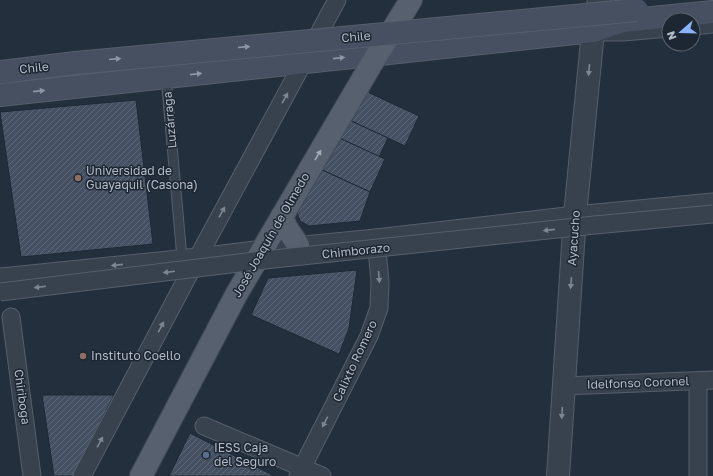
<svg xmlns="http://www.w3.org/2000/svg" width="713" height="476" font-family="'Golos Text',sans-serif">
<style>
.building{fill:url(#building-hatch);stroke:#1f2835}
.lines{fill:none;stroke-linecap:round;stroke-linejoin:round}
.service-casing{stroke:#565f6c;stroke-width:11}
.minor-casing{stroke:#565f6c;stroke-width:19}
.tertiary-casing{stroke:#565f6c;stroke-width:24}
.secondary-casing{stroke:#565f6c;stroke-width:24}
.primary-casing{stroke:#414a57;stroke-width:24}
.service{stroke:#38414e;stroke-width:9}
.minor{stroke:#38414e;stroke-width:17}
.tertiary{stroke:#38414e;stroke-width:22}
.secondary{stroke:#465061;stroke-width:22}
.primary{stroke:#56606e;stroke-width:22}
.minor-bridge-casing{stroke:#565f6c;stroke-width:19;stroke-linecap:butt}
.secondary-bridge-casing{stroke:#565f6c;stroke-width:24;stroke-linecap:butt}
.minor-bridge{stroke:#38414e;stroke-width:17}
.secondary-bridge{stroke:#465061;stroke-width:22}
.oneway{fill:#8e96a5}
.oneway2{fill:#7c8592}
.oneway3{fill:#a1aab7}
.education-dot{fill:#8d6e63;stroke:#1d2633;stroke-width:1.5}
.service-dot{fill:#5c6f8a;stroke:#1d2633;stroke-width:1.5}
.labels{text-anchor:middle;stroke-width:3;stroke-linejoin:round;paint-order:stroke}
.street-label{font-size:12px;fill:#b4bcc9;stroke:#1d2633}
.poi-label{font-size:12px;fill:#b4bcc9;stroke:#1d2633;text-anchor:start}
</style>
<defs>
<pattern id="building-hatch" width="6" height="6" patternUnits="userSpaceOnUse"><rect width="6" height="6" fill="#455162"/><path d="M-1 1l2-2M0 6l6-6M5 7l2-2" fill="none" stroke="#5d6877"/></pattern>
</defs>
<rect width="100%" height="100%" fill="#242f3e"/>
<!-- building -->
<g class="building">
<path d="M361,89L419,116L405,146L347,119Z"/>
<path d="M136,100L153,244L21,257L0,112Z"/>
<path d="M347,119L388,138L379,157L339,138Z"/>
<path d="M335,136L385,159L370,192L320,169Z"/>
<path d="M320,169L370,192L360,221L309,226L300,221L297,213Z"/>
<path d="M357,270L349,328L339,354L251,315L268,278Z"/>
<path d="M42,395H114L73,476H54Z"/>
<path d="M190,433L274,476H169Z"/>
</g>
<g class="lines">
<!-- service casing -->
<g class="service-casing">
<path id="service" d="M166,77L182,258"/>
</g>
<!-- minor casing -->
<g class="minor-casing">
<g id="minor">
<path d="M693,26L713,24"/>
<path d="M601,32H623L669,28"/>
<path d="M0,277L198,257L263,249L376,238L575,215L713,202"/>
<path d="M11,317L32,476"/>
<path d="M698,381V476"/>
<path d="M564,386L713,380"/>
<path d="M204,426L322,476"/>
<path d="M82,476L198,257L337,0"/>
<path d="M298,476L369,336L379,308L380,282L376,238"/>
</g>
</g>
<!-- tertiary casing -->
<g class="tertiary-casing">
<path id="tertiary" d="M558,476L575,215L593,31L599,0"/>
</g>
<!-- secondary casing -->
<g class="secondary-casing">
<g id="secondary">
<path d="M0,72L76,63"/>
<path d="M0,95L593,31L622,21L713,12"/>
</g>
</g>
<!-- primary casing -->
<g class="primary-casing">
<g id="primary">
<path d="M282,216L286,227L298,245"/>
<path d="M141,476L236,295L372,63L411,0"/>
</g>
</g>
<!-- service -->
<use href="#service" class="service"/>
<!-- minor -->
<use href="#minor" class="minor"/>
<!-- tertiary -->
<use href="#tertiary" class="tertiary"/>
<!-- secondary -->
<use href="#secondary" class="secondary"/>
<!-- primary -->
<use href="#primary" class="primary"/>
<!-- minor-bridge casing -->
<g class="minor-bridge-casing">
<path id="minor-bridge" d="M0,292L255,261L595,225L713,214"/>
</g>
<!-- secondary-bridge casing -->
<g class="secondary-bridge-casing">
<path id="secondary-bridge" d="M76,63L637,10"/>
</g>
<!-- minor-bridge -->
<use href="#minor-bridge" class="minor-bridge"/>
<!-- secondary-bridge -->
<use href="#secondary-bridge" class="secondary-bridge"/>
</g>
<!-- one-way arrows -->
<defs><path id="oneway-solid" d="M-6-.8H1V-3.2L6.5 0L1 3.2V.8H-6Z"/></defs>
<g class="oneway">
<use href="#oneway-solid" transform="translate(244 47) rotate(-5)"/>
<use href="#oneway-solid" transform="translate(339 58) rotate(-6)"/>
<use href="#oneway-solid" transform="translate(115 59) rotate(-5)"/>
<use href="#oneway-solid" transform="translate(196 74) rotate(-6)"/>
<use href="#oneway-solid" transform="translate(39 91) rotate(-6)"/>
</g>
<g class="oneway2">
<use href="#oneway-solid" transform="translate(589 70) rotate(95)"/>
<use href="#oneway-solid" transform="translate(285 98) rotate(-61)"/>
<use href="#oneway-solid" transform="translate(222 212) rotate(-61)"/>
<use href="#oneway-solid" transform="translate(549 230) rotate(174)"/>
<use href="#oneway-solid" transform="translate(117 265) rotate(174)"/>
<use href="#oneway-solid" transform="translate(169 272) rotate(173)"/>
<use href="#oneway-solid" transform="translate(379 277) rotate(86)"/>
<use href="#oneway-solid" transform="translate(571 283) rotate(94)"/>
<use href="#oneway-solid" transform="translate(40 287) rotate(173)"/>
<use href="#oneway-solid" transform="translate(161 327) rotate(-62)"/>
<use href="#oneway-solid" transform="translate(562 413) rotate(94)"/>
<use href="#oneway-solid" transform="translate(325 422) rotate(117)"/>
<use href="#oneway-solid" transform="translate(100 442) rotate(-62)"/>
</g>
<use class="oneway3" href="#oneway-solid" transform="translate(318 155) rotate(-59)"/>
<!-- markers -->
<g class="education-dot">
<circle cx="78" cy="178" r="4"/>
<circle cx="83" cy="356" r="4"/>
</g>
<circle class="service-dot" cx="206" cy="455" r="4"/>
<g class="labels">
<!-- street labels -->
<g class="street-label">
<text transform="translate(356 37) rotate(-5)" y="4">Chile</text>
<text transform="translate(34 68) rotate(-6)" y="4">Chile</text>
<text transform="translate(170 120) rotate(-95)" y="4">Luzárraga</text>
<text transform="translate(271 235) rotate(-60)" y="4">José Joaquín de Olmedo</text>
<text transform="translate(574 238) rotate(-86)" y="4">Ayacucho</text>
<text transform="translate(356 251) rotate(-6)" y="4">Chimborazo</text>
<text transform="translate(355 361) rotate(-65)" y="4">Calixto Romero</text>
<text transform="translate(638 383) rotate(-2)" y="4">Idelfonso Coronel</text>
<text transform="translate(22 397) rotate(82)" y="4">Chiriboga</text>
</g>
<!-- poi labels -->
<g class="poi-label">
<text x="86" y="175">Universidad de<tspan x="86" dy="14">Guayaquil (Casona)</tspan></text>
<text x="91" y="360">Instituto Coello</text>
<text x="214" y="452">IESS Caja<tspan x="214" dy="14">del Seguro</tspan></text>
</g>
</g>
<!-- north arrow -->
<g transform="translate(681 32) rotate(250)"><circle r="19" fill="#1d2633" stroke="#59626f"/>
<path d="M0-3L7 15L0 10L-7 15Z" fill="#8ab4f8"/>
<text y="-6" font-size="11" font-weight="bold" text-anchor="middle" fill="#b4bcc9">N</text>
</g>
</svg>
